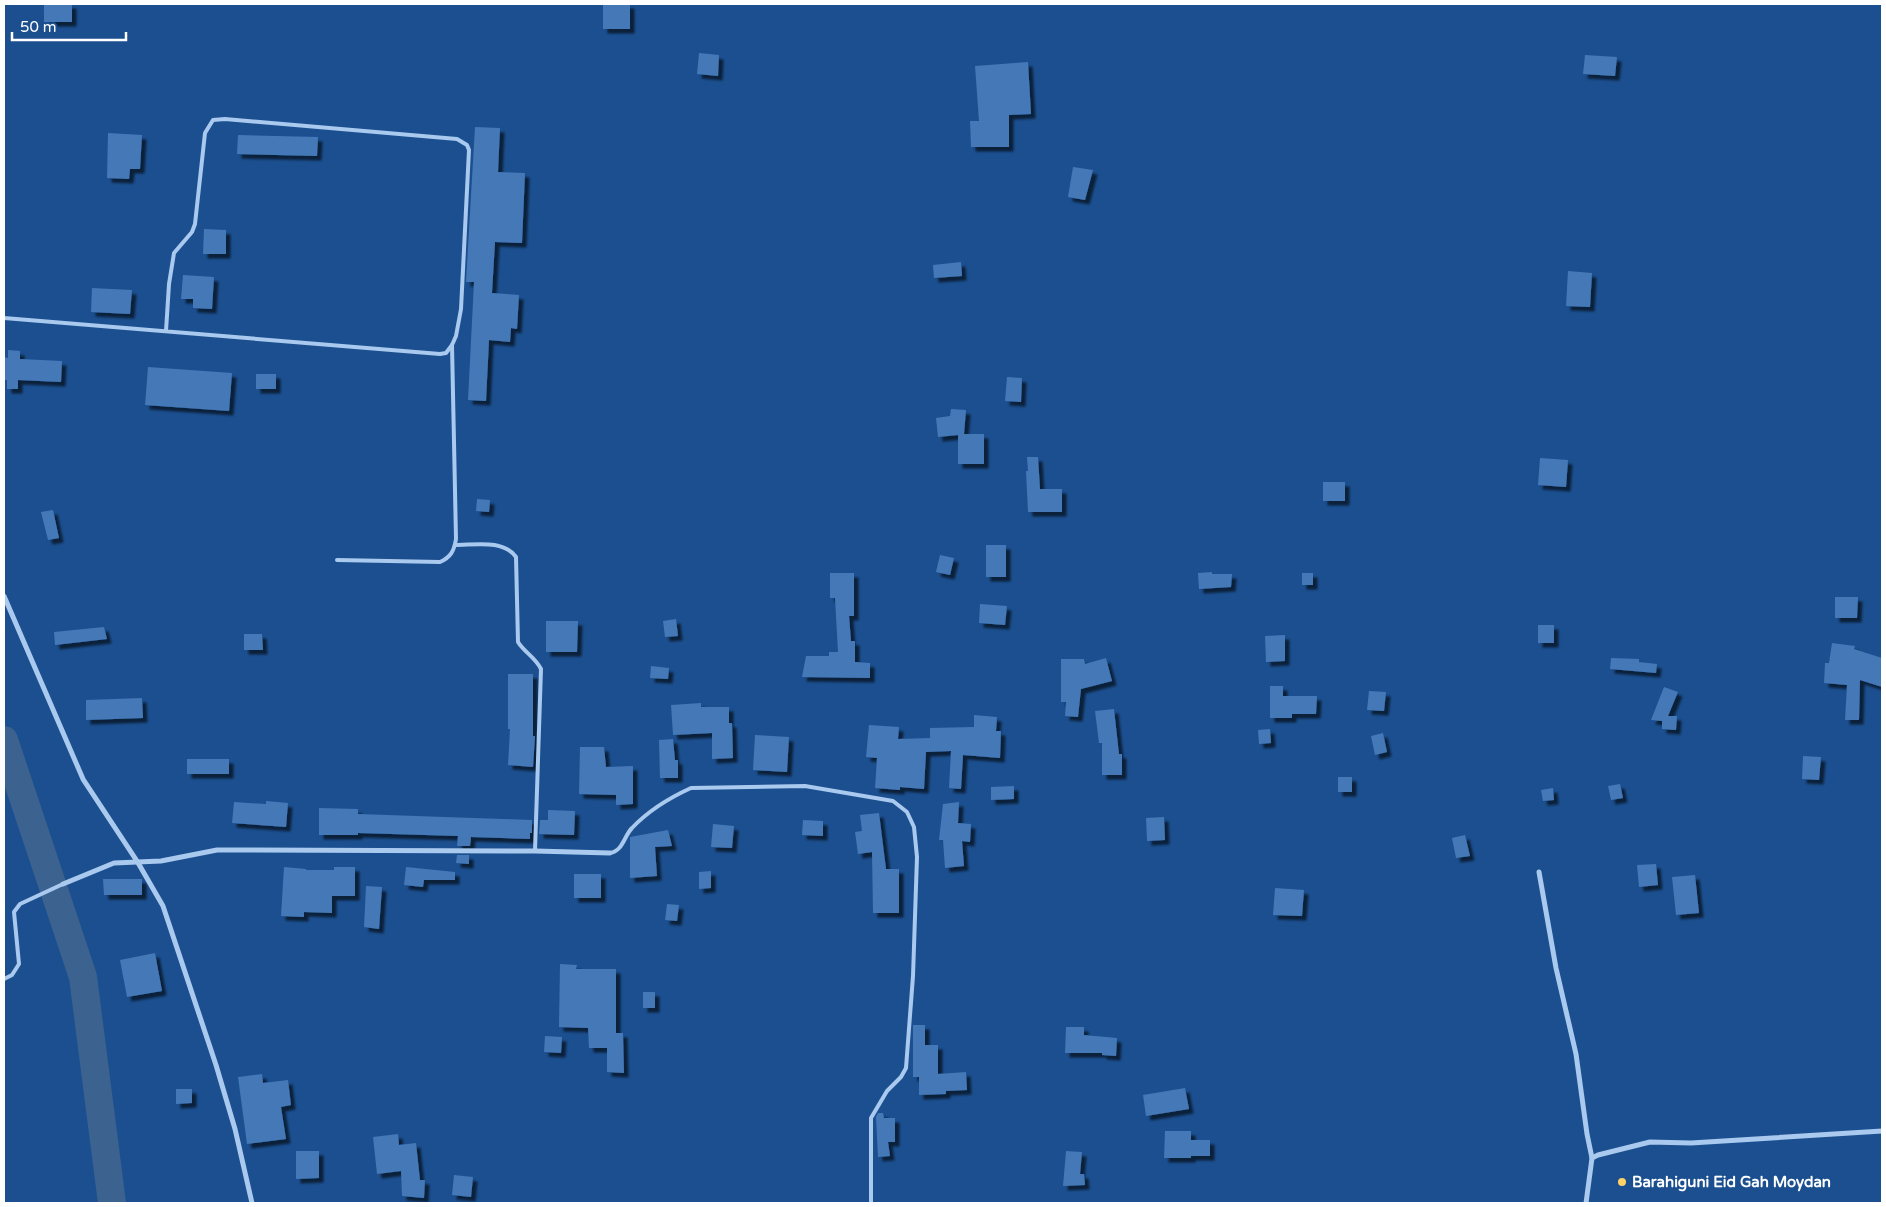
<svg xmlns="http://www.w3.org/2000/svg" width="1886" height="1207" font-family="'Varela Round',sans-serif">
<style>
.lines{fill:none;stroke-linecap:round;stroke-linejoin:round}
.river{stroke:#3c6290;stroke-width:28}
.building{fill:#4478b7;filter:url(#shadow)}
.lane{stroke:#a9c9ee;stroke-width:4}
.street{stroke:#a9c9ee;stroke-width:5}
.poi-dot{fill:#ffd166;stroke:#1b4f8f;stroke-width:2}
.labels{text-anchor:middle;stroke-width:4;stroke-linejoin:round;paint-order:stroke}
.poi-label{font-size:15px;font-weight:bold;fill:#fff;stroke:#1b4f8f;text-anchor:start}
</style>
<defs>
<filter id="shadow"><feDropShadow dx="4.5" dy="4.5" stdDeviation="1" flood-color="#0009"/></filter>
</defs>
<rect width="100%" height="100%" fill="#1b4f8f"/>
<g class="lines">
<!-- river -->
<path class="river" d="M4,740L83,977L112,1203"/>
</g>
<!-- building -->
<g class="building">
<rect x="44" y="4" width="28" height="18"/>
<rect x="603" y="4" width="27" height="25"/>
<path d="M699,53L719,55L718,76L697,74Z"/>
<path d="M1585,55L1617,57L1615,76L1583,74Z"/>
<path d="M1028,62L1031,114L1009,115V147H971L970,121H979L975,66Z"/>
<path d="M475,127L500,128L498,172L525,173L522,243L495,242L492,293L519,295L517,329L511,328L510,342L489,340L486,401L468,400L474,282H466Z"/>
<path d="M108,133L142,135L140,169H130L129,179L107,178Z"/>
<path d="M238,135L318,137L317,156L237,154Z"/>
<path d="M1073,167L1093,170L1085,200L1068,197Z"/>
<path d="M204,229L226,230V254H203Z"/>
<path d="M961,262L962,276L934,278L933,265Z"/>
<path d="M1568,271L1592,273L1590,307L1566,306Z"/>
<path d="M183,275L214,277L212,309L193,308V299H181Z"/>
<path d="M92,288L132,290L130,314L91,312Z"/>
<path d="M8,350L20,351V359L62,361L61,382L18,380V389H7V380H4V357L8,358Z"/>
<path d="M148,367L232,373L229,411L145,405Z"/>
<rect x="256" y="374" width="20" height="15"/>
<path d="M1007,377L1022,378L1021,402L1005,401Z"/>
<path d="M951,409L966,410L964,434H984V464H958V435L938,437L936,418L950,416Z"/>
<path d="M1027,457H1038L1040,489H1062V512H1028L1026,471H1028Z"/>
<path d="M1540,458L1568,460L1566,487L1538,485Z"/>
<rect x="1323" y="482" width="22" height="19"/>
<path d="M477,499L490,500L489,512L476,511Z"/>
<path d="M53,510L59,538L48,540L41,512Z"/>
<rect x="986" y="545" width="20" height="32"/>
<path d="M940,555L954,558L950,575L936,572Z"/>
<path d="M1212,572V574H1232L1231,587L1199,589L1198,573Z"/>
<path d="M830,573H854V616H849L851,641H855V662L870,663V678L802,677L806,656H829V652H838L835,598H830Z"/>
<rect x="1302" y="573" width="11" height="12"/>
<path d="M1835,597H1858L1857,618H1835Z"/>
<path d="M980,604L1007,606L1005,625L979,623Z"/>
<path d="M676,619L678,636L665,637L663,621Z"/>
<path d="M546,621H578L577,652H546Z"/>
<rect x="1538" y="625" width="16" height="18"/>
<path d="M104,627L107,639L55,645L54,632Z"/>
<path d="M244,634H262L263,650H244Z"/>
<path d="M1285,635V661L1266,662L1265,636Z"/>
<path d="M1832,643L1855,646L1854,649L1882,658V687L1860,680L1859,720H1845L1847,685L1824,683L1825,663H1829Z"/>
<path d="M1106,658L1112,681L1081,689L1078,717L1065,716L1066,702H1061V659H1084L1085,664Z"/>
<path d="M1611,658L1639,659V662L1657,664L1656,673L1610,669Z"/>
<path d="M651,666L669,668L668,679L650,678Z"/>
<path d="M508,674H533V736H535L533,767L508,765L510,729H508Z"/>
<path d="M1270,686H1283V696H1317L1316,714H1292V718H1270Z"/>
<path d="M1664,687L1678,692L1668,716H1677L1676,730L1662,729V721L1651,720Z"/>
<path d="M1369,691L1386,692L1384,711L1367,710Z"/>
<path d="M142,698L143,718L86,720V700Z"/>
<path d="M701,703V707H729V723H732L733,758L712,759V733L673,735L671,705Z"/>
<path d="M1114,709L1119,754H1122V775H1102V743H1099L1095,711Z"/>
<path d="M974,715L997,717L996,731H1001L1000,758L963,755L961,789L949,788L951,751L926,752L924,789L900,787V790L875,788L877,758L866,757L869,725L899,727L898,739L930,738V728L974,727Z"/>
<path d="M1270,729L1271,743L1259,744L1258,730Z"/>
<path d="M1383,733L1387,752L1375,755L1371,736Z"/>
<path d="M755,735L789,737L787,772L753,770Z"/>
<path d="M673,739L675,760H678V778H660L659,740Z"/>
<path d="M580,747H604L606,767L633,766V804L616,805V795L579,794Z"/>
<path d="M1803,756L1821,757L1819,780L1802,779Z"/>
<rect x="187" y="759" width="42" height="15"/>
<rect x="1338" y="777" width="14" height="15"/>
<path d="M1620,784L1623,798L1611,800L1608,786Z"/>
<path d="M1014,786V799L991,800V787Z"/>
<path d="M1553,788L1554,800L1543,801L1541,790Z"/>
<path d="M266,801L288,803L286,827L232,823L234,802L266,804Z"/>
<path d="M959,802L958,823L971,824L970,842L962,841L964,866L945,868L943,840H939L943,804Z"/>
<path d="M319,808L358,809V814L532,820V833H530V839L471,837L470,846H457L458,836L358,833V835H319Z"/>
<path d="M548,810L575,811L574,835L539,834L540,820H548Z"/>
<path d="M879,813L886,869H899V913H873L872,852L858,854L855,832L862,831L860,815Z"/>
<path d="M1164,817L1165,840L1147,841L1146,818Z"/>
<path d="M803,820L823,821V836L802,835Z"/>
<path d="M713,824L734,826L732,848L711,847Z"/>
<path d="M668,830L672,846L655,847L657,876L630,878V837Z"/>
<path d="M1465,835L1470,856L1456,858L1452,838Z"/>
<path d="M457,855H469V864L456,863Z"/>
<path d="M1656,864L1658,885L1639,887L1637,865Z"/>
<path d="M284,867L306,869V870H334V867H355V896H332V913L304,912V917L281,916Z"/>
<path d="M406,867L455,872V880H424L423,887L404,885Z"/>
<path d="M711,871V888L699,889V872Z"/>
<rect x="574" y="874" width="27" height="24"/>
<path d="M1695,875L1699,913L1676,915L1672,877Z"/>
<path d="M103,879H142V895H104Z"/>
<path d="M366,886L382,887L379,929L364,927Z"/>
<path d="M1275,888L1304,890L1302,916L1273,915Z"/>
<path d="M667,904L679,905L677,921L665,920Z"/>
<path d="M155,953L162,991L127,997L120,960Z"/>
<path d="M560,964L577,965L576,969H616V1033H623L624,1073L607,1072V1048H589L588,1028L559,1027Z"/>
<rect x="643" y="992" width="12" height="16"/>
<path d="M913,1025H925V1045H938V1074L966,1072L967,1090L946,1091V1094L919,1095V1077H913Z"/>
<path d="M1066,1027H1084V1035L1117,1038L1116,1056L1102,1055V1053H1065Z"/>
<path d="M545,1036L562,1037L561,1053L544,1052Z"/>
<path d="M262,1074L263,1083L288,1080L291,1105L281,1107L286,1139L247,1144L238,1077Z"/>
<path d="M1185,1088L1189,1109L1146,1116L1143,1095Z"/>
<path d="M176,1089H192V1103L176,1104Z"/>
<path d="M878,1113H883L884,1118H895V1142H888L890,1156L878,1157L876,1117Z"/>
<path d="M1165,1131H1191V1140H1210V1156H1191V1158H1164Z"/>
<path d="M398,1134L399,1145L416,1143L420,1180H425L424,1198L402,1196L401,1171L377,1174L373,1137Z"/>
<path d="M296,1151H319V1178L296,1179Z"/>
<path d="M1066,1151L1082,1152L1080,1174H1084L1085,1185L1063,1186Z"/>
<path d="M454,1175L473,1177L471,1197L452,1195Z"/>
</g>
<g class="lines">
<!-- lane -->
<g class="lane">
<path d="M4,318L440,354L446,353L452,345L456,336L461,309L469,150L467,145L457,139L225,119L213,120L205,133L195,224L192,232L174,253L169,284L166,331"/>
<path d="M455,545C475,545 503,539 516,557L518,642C524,652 535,657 541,669L535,851"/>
<path d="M337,560L440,562C451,557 454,551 456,539L452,345"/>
<path d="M610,853C623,851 624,836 632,828C649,810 669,798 691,788L805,786L893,801L907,812L914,827L917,857L913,976L906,1068L901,1077L887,1091L871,1118V1203"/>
<path d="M4,979L12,975L19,964L14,912L20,904L63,884"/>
</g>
<!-- street -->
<g class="street">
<path d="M4,596L83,779L137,861L163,906L216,1065L235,1129L252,1203"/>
<path d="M1539,872L1556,968L1576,1054L1587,1134L1592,1158L1586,1203"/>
<path d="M63,884L114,863L161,861L217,850L535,851L610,853"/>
<path d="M1592,1158L1598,1155L1650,1142L1691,1143L1882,1131"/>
</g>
</g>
<!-- markers -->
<circle class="poi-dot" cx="1622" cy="1182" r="5"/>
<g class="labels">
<!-- poi labels -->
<g class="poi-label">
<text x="1632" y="1187">Barahiguni Eid Gah Moydan</text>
</g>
</g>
<!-- border -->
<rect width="1886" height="1207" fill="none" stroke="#ffffff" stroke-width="10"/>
<!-- scale -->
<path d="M12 32v8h114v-8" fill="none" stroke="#ffffff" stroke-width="2.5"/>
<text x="20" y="32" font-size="15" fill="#ffffff" stroke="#1b4f8f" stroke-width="4" paint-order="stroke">50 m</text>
</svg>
